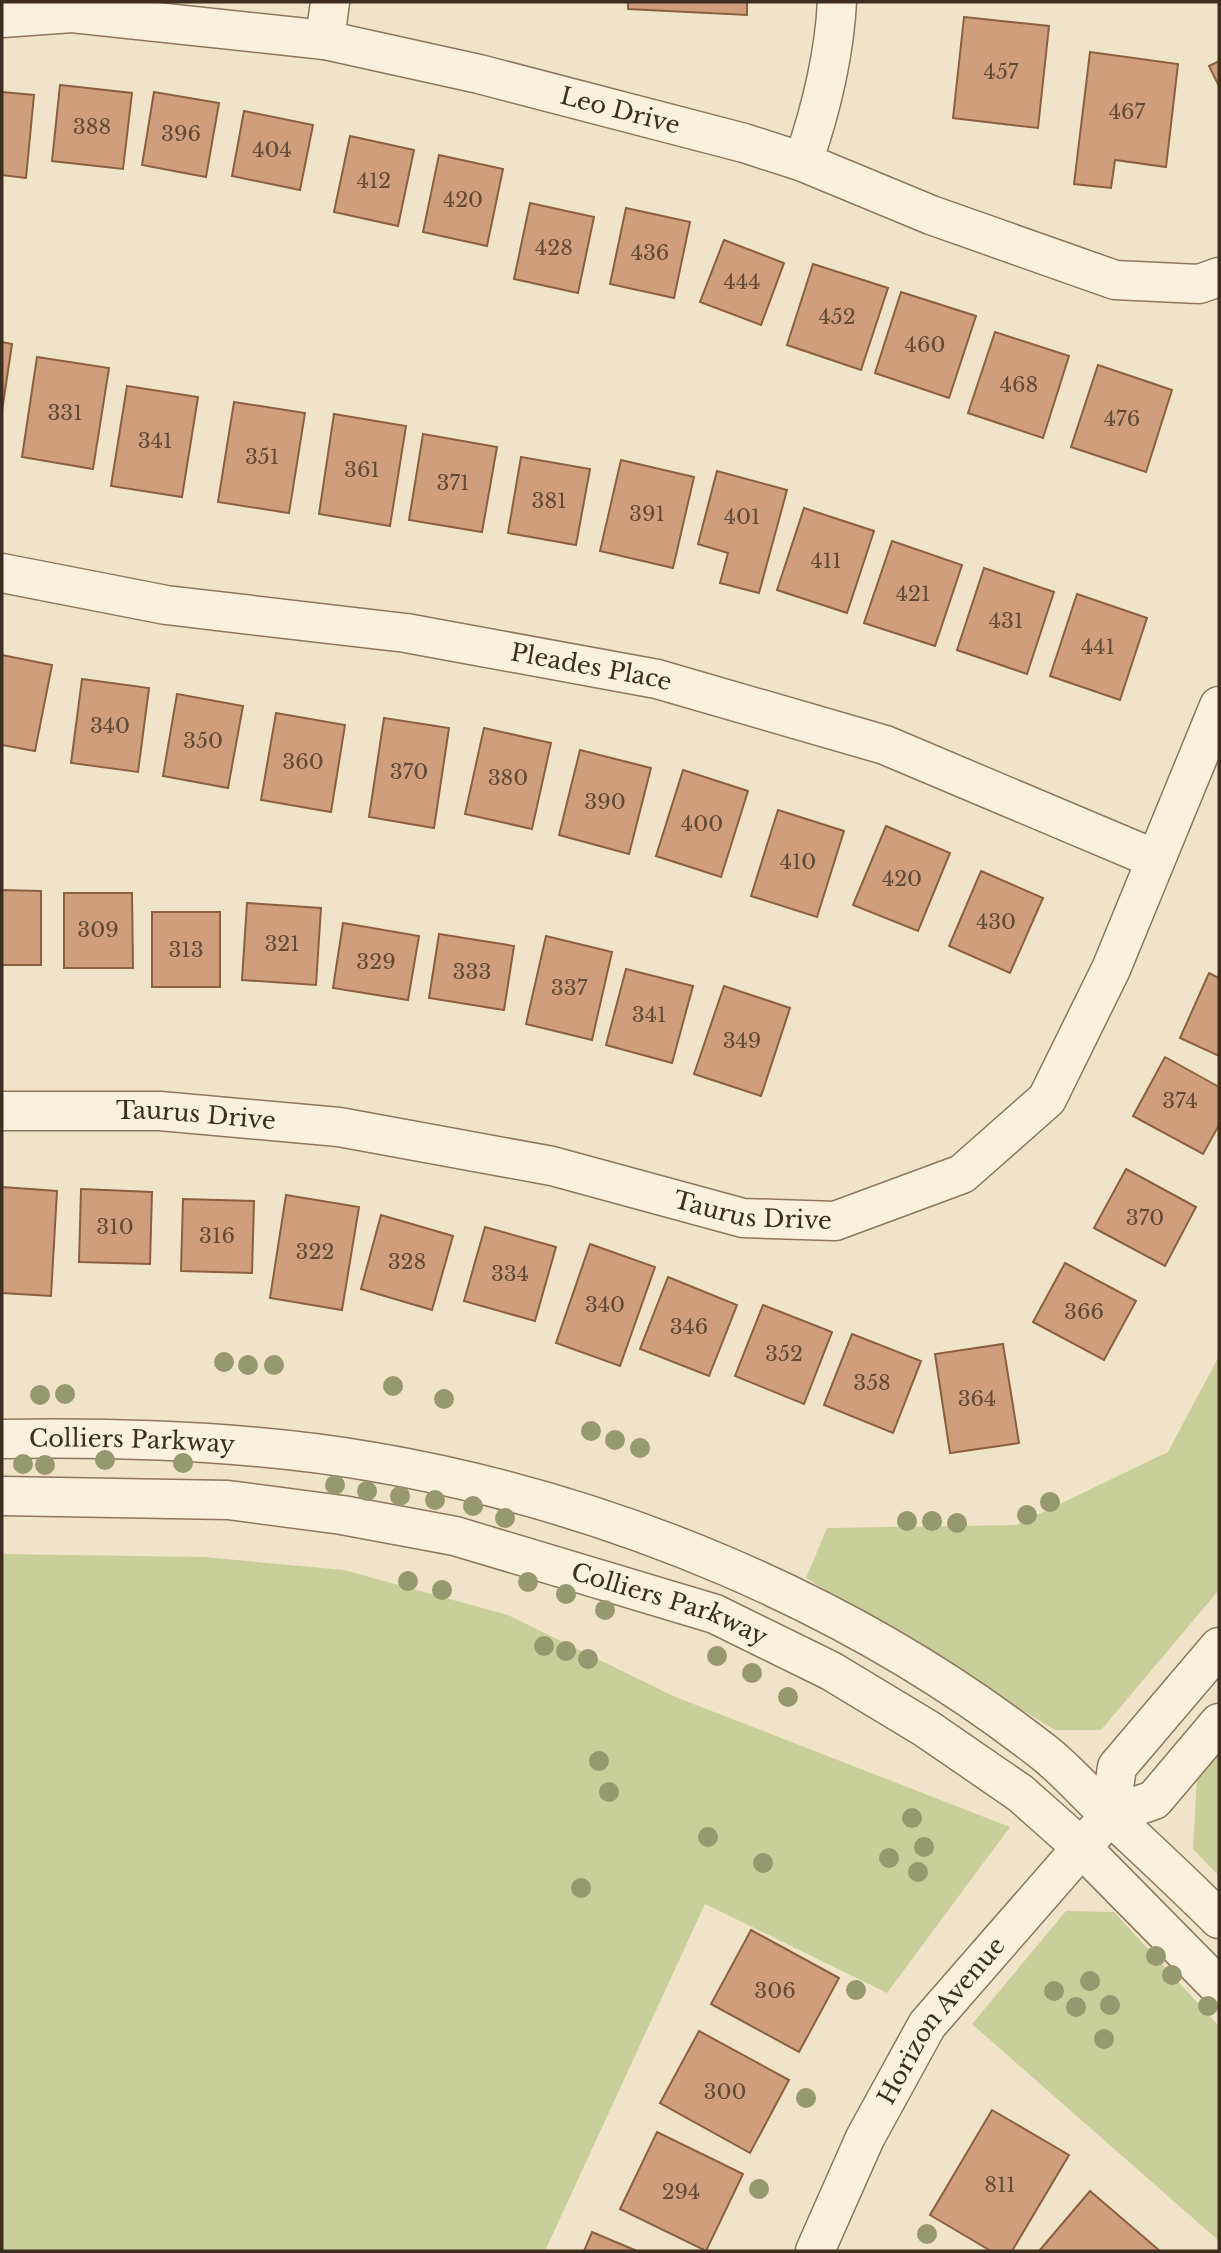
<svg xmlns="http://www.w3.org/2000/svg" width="1221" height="2253" font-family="'Libre Baskerville',serif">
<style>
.green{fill:#c9cf9b}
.building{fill:#cf9f7d;stroke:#8d5f41;stroke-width:2}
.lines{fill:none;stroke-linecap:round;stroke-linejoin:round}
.minor-casing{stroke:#8d765c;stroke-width:41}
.minor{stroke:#faf1dc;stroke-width:38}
.tree{fill:#96986f}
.labels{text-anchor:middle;stroke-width:7;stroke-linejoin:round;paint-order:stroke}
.number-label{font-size:21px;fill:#624a37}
.street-label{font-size:24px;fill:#3d2e20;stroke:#f7eed8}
</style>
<rect width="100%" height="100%" fill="#f0e4c8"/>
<!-- green -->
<g class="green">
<path d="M1219,1356V1590L1101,1730H1055L806,1578L827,1528L1016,1525L1168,1452Z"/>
<path d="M2,1554L204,1557L344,1570L508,1615L673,1696L1010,1827L887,1993L705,1904L545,2251H2Z"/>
<path d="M1219,1751V1876L1193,1849L1197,1777Z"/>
<path d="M1066,1911L1114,1912L1219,2026V2241L972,2024Z"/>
</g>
<!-- building -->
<g class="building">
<path d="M628,2H747V15L628,9Z"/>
<path d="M964,17L1049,26L1038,128L953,118Z"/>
<path d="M1090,52L1178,64L1166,167L1115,160L1111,188L1074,184Z"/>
<path d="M1219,61V86L1209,66Z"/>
<path d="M60,85L132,93L123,169L52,161Z"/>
<path d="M2,92L34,95L26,178L2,175Z"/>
<path d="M154,92L219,103L206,177L142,165Z"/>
<path d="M244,111L313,125L300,190L232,176Z"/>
<path d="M350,136L414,150L398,226L334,212Z"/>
<path d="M439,155L503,169L487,246L423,232Z"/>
<path d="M530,203L594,217L578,293L514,279Z"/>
<path d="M626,208L690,222L674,298L610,284Z"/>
<path d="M724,240L784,263L761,325L700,302Z"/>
<path d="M813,264L888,288L861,370L787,345Z"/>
<path d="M901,292L976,316L949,398L875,373Z"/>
<path d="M995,332L1069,356L1043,438L968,413Z"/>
<path d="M2,342L12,344L2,411Z"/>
<path d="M37,357L109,368L93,469L22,457Z"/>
<path d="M1098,365L1172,390L1146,472L1071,447Z"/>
<path d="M127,386L198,397L182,497L111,486Z"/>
<path d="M234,402L305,413L289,513L218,502Z"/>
<path d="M334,414L406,426L390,526L319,514Z"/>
<path d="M423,434L497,447L482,532L409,520Z"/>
<path d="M521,457L590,469L576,545L508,533Z"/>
<path d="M621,460L694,477L673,568L600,551Z"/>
<path d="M717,471L787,490L759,593L720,583L728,553L698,544Z"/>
<path d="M804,508L874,531L847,613L777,590Z"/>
<path d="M892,541L962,565L935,646L864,623Z"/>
<path d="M984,568L1054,592L1027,674L957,650Z"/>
<path d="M1077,594L1147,618L1120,700L1050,676Z"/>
<path d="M2,655L52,665L35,751L2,745Z"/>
<path d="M82,679L149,688L138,772L71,763Z"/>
<path d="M177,694L243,706L228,788L163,776Z"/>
<path d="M276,713L345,725L331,812L261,800Z"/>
<path d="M384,718L449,728L434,828L369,817Z"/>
<path d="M484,728L551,743L532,829L465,814Z"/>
<path d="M580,750L651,768L629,854L559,835Z"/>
<path d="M683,770L748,791L721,877L656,856Z"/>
<path d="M778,810L844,831L817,917L751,896Z"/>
<path d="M886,826L950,853L918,931L853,905Z"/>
<path d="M981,871L1043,898L1010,973L949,946Z"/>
<path d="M2,890L41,891V965H2Z"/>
<path d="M64,893H132L133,968H64Z"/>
<path d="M247,903L321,908L316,985L242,980Z"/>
<rect x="152" y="912" width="68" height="75"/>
<path d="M343,923L419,936L408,1000L333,988Z"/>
<path d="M439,934L514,946L504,1010L429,998Z"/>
<path d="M546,936L612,952L592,1040L526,1024Z"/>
<path d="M626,969L693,986L672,1063L606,1045Z"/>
<path d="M1209,973L1219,978V1056L1180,1038Z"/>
<path d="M724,986L790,1008L761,1096L694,1074Z"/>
<path d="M1165,1057L1219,1087V1125L1203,1154L1133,1116Z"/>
<path d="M1126,1169L1196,1207L1165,1266L1094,1228Z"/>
<path d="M2,1187L57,1191L51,1296L2,1293Z"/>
<path d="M81,1189L152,1192L150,1264L79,1262Z"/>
<path d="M286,1195L359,1207L342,1310L270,1298Z"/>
<path d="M183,1199L254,1201L252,1273L181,1271Z"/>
<path d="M381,1215L453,1236L432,1310L361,1289Z"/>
<path d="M485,1227L556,1247L535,1321L464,1301Z"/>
<path d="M590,1244L655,1267L620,1366L556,1343Z"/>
<path d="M1065,1263L1136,1301L1104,1360L1033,1322Z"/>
<path d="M668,1277L737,1305L709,1376L640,1349Z"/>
<path d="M763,1305L832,1332L804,1404L735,1376Z"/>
<path d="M852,1334L921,1361L893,1433L824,1405Z"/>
<path d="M1003,1344L1019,1443L950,1453L935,1354Z"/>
<path d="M751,1930L839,1978L799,2052L711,2004Z"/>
<path d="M699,2031L789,2080L750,2153L660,2103Z"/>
<path d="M992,2110L1069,2155L1012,2251H991L930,2215Z"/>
<path d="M657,2132L743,2174L706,2251L620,2209Z"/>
<path d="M1090,2191L1160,2251H1039Z"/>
<path d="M592,2232L637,2251H584Z"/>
</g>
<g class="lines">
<!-- minor casing -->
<g class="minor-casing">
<g id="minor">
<path id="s1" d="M2,18L72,13L325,40L479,74L744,143L803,162L931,215L1115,280L1199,284L1219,277"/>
<path d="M325,40L330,2"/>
<path d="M803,162C821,110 834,57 837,2"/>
<path id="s2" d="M2,573L166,605L406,633L657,679L885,745L1155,859"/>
<path id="s3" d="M2,1111H160L339,1127L552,1166L743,1218L835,1221L962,1174L1047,1099L1111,969L1219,706"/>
<path id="s4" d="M2,1439C125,1437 253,1441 374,1462C612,1503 851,1602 1042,1751C1067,1770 1087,1795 1111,1816C1147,1850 1184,1884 1219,1919"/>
<path id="s5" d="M2,1496L228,1500L342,1515L455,1536L715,1614L831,1671L927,1729L1020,1793L1081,1847L1219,1987"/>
<path d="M1110,1815L1117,1767L1219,1647"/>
<path id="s6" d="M815,2251L865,2138L927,2025L1110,1815L1154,1800L1219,1723"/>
</g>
</g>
<!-- minor -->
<use href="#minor" class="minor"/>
</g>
<!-- trees -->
<g class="tree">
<circle cx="224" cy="1362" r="10"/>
<circle cx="248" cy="1365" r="10"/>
<circle cx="274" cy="1365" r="10"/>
<circle cx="393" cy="1386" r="10"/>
<circle cx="65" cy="1394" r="10"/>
<circle cx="40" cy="1395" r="10"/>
<circle cx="444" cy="1399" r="10"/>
<circle cx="591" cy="1431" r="10"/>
<circle cx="615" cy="1440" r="10"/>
<circle cx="640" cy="1448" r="10"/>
<circle cx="105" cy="1460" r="10"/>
<circle cx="183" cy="1463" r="10"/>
<circle cx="23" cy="1464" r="10"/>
<circle cx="45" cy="1465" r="10"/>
<circle cx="335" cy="1485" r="10"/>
<circle cx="367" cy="1491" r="10"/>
<circle cx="400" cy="1496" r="10"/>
<circle cx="435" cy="1500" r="10"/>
<circle cx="1050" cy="1502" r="10"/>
<circle cx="473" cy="1506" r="10"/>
<circle cx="1027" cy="1515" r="10"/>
<circle cx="505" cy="1518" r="10"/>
<circle cx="907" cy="1521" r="10"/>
<circle cx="932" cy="1521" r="10"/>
<circle cx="957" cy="1523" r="10"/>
<circle cx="408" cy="1581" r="10"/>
<circle cx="528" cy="1582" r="10"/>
<circle cx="442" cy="1590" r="10"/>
<circle cx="566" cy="1594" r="10"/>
<circle cx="605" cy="1610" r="10"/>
<circle cx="544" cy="1646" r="10"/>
<circle cx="566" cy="1651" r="10"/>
<circle cx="717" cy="1656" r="10"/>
<circle cx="588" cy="1659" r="10"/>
<circle cx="752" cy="1673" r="10"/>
<circle cx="788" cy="1697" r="10"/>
<circle cx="599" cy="1761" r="10"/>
<circle cx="609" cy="1792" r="10"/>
<circle cx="912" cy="1818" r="10"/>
<circle cx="708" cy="1837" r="10"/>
<circle cx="924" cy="1847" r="10"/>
<circle cx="889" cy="1858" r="10"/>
<circle cx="763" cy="1863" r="10"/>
<circle cx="918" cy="1872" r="10"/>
<circle cx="581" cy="1888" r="10"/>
<circle cx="1156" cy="1956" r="10"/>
<circle cx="1172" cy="1975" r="10"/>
<circle cx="1090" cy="1981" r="10"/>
<circle cx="856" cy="1990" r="10"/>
<circle cx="1054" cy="1991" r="10"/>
<circle cx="1110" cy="2005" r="10"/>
<circle cx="1208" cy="2006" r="10"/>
<circle cx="1076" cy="2007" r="10"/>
<circle cx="1104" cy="2039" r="10"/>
<circle cx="806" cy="2098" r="10"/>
<circle cx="759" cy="2189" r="10"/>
<circle cx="927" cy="2234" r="10"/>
</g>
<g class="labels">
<!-- number labels -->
<g class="number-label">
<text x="1001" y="79">457</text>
<text x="1127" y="119">467</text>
<text x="92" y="134">388</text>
<text x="181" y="141">396</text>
<text x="272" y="157">404</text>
<text x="374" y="188">412</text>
<text x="463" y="207">420</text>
<text x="554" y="255">428</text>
<text x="650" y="260">436</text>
<text x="742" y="289">444</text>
<text x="837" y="324">452</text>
<text x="925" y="352">460</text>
<text x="1019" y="392">468</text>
<text x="65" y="420">331</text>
<text x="1122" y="426">476</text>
<text x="155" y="448">341</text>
<text x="262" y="464">351</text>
<text x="362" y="477">361</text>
<text x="453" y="490">371</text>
<text x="549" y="508">381</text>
<text x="647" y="521">391</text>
<text x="742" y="524">401</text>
<text x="826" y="568">411</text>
<text x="913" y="601">421</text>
<text x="1006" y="628">431</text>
<text x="1098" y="654">441</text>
<text x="110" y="733">340</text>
<text x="203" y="748">350</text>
<text x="303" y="769">360</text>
<text x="409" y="779">370</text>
<text x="508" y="785">380</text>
<text x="605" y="809">390</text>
<text x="702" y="831">400</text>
<text x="798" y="869">410</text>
<text x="902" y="886">420</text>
<text x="996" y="929">430</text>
<text x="98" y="937">309</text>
<text x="282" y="951">321</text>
<text x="186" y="957">313</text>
<text x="376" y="969">329</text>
<text x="472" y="979">333</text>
<text x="569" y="995">337</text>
<text x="649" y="1022">341</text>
<text x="742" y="1048">349</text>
<text x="1180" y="1108">374</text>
<text x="1145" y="1225">370</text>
<text x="115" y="1234">310</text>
<text x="217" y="1243">316</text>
<text x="315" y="1259">322</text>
<text x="407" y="1269">328</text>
<text x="510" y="1281">334</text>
<text x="605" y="1312">340</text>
<text x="1084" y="1319">366</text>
<text x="689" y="1334">346</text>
<text x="784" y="1361">352</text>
<text x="872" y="1390">358</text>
<text x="977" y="1406">364</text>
<text x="775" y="1998">306</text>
<text x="725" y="2099">300</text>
<text x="1000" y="2192">811</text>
<text x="681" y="2199">294</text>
</g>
<!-- street labels -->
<g class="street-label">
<text dy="8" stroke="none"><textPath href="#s1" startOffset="628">Leo Drive</textPath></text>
<text dy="8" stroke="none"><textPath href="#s2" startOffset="597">Pleades Place</textPath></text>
<text dy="8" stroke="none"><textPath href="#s3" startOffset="194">Taurus Drive</textPath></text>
<text dy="8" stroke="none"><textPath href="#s3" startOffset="761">Taurus Drive</textPath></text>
<text dy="8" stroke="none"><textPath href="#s4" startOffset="130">Colliers Parkway</textPath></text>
<text dy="8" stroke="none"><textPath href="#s5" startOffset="681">Colliers Parkway</textPath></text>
<text dy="8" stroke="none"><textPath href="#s6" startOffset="264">Horizon Avenue</textPath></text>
</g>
</g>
<!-- border -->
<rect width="1221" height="2253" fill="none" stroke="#3d2e20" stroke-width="7"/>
</svg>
